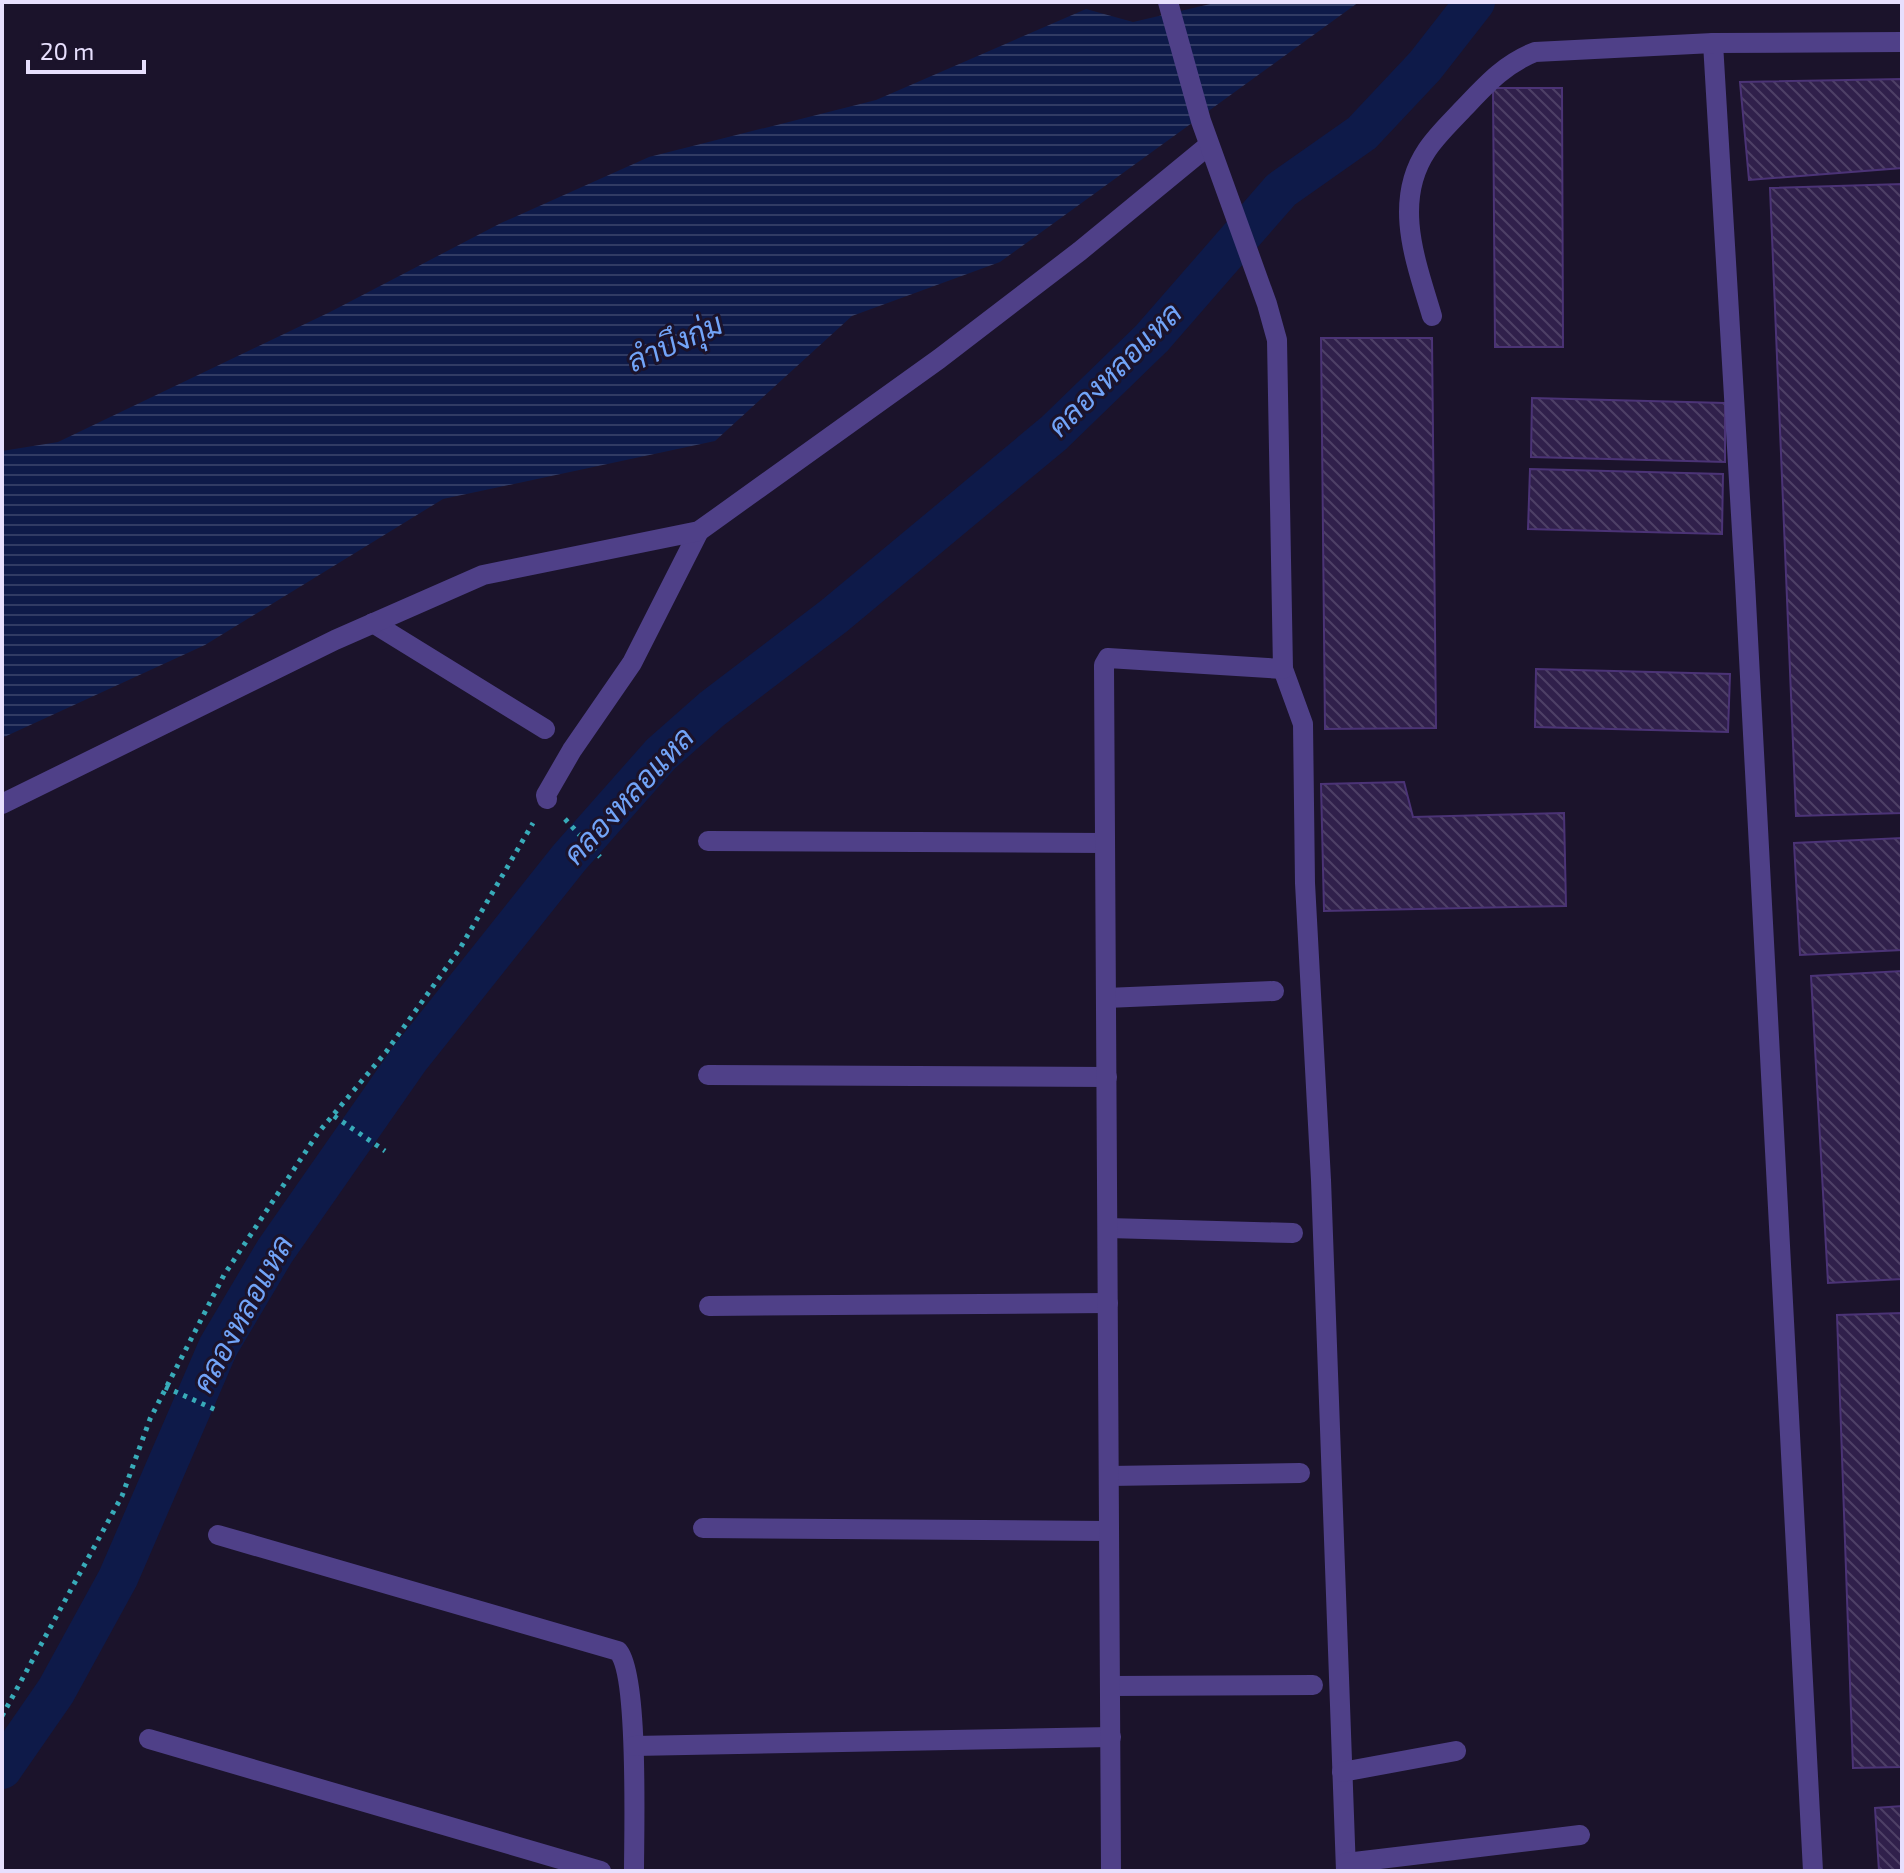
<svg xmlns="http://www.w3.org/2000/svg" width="1904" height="1873" font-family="'Exo 2',Sarabun,sans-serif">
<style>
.water{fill:url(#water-rules)}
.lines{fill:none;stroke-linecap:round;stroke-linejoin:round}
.canal{stroke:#0e1a49;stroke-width:40}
.building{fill:url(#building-back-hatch);stroke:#4b3376;stroke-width:2}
.path{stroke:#38abb9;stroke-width:5;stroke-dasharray:4 6;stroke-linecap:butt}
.lane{stroke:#4f4088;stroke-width:20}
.street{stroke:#4f4088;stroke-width:20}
.labels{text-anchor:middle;stroke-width:6;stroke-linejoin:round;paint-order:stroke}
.water-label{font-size:30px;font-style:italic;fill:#72a4f8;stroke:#1b132b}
</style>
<defs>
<pattern id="water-rules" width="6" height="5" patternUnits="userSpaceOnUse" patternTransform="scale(2)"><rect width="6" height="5" fill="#0e1a49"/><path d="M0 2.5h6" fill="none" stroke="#313b64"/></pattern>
<pattern id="building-back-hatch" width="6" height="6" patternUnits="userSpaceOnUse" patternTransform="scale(2)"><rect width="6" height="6" fill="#30204b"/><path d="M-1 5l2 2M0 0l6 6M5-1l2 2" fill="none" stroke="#4e4066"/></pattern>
</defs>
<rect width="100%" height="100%" fill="#1b132b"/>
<!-- water -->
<path class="water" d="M1219,2H1359L1000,262L852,316L715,441L443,499L205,645L2,738V451L58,442L330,312L501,223L649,157L876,100L1086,9L1133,22Z"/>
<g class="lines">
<!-- canal -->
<path class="canal" d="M2,1769L56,1691L118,1578L218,1347L275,1251L409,1059L569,858L661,754L712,709L834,616L1054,433L1152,338L1281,190L1362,133L1425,66L1475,2"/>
</g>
<!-- building -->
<g class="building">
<path d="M1902,79V168L1749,180L1740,82Z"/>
<path d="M1493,88H1562L1563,347H1495Z"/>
<path d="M1902,184V813L1796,816L1770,188Z"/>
<path d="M1321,338H1432L1436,728L1325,729Z"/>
<path d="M1532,398L1725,403V462L1531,457Z"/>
<path d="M1530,469L1723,474L1722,534L1528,529Z"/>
<path d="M1536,669L1730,674L1728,732L1535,727Z"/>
<path d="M1404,782L1413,817L1564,813L1566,906L1324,911L1321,784Z"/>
<path d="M1902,838V950L1800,955L1794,843Z"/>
<path d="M1902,971V1279L1828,1283L1811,976Z"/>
<path d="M1902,1313V1767L1853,1768L1837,1315Z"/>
<path d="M1902,1806V1871H1879L1875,1808Z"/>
</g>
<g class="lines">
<!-- path -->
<g class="path">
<path d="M565,819L600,857"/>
<path d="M334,1116L385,1151"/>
<path d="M165,1387L216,1410"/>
<path d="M2,1716L122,1496L150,1419L224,1275L318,1133L386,1052L459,950L533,823"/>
</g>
<!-- lane -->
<g class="lane">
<path d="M1713,43L1745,582L1813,1871"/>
<path d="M1432,316C1416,262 1392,202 1427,150C1437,135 1451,122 1463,109C1485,86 1504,64 1535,52L1713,43L1902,42"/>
<path d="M373,623L545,729"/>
</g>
<!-- street -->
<g class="street">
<path d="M1283,669L1303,724L1305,883L1321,1180L1346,1871"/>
<path d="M547,799L546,795L572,750L632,663L699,531"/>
<path d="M2,804L335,640L483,575L699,531L939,359L1080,251L1209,145"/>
<path d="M708,841L1105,843"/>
<path d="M1106,998L1274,991"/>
<path d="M708,1075L1107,1077"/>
<path d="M1108,1228L1293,1233"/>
<path d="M709,1306L1108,1303"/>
<path d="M1109,1476L1300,1473"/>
<path d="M703,1528L1109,1531"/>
<path d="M218,1535L618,1651C639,1674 634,1832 634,1871"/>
<path d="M1110,1686L1313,1685"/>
<path d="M149,1739L601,1871"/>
<path d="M634,1746L1111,1737"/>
<path d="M1342,1772L1456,1751"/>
<path d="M1346,1863L1580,1835"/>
<path d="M1111,1871L1104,665L1108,658L1283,669L1277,340L1267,304L1201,121L1168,2"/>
</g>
</g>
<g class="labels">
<!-- water labels -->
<g class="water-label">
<text transform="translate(675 343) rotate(-24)" y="10">ลำบึงกุ่ม</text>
<text transform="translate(1115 370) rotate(-45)" y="10">คลองหลอแหล</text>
<text transform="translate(629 796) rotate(-47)" y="10">คลองหลอแหล</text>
<text transform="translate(243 1314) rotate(-61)" y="10">คลองหลอแหล</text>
</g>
</g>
<!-- border -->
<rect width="1904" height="1873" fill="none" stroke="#e7dffd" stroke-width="8"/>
<!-- scale -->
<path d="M28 60v12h116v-12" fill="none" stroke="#e7dffd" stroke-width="4"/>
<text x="40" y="60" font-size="24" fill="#e7dffd" stroke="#1b132b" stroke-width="6" paint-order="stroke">20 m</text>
</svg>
